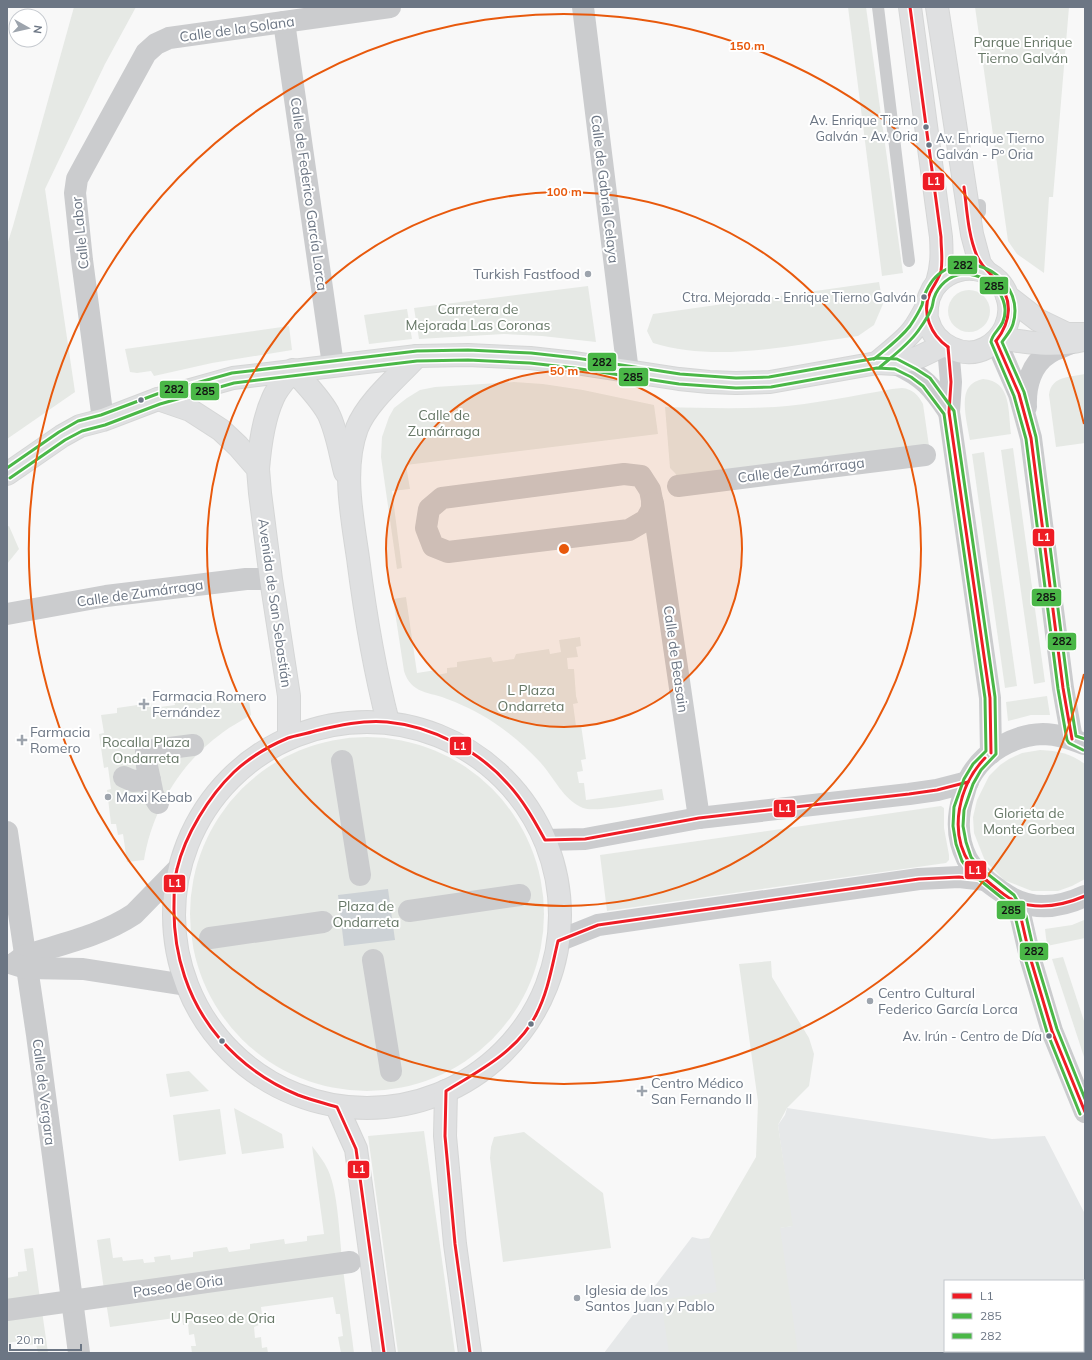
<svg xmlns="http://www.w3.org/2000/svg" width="1092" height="1360" font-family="Mulish,sans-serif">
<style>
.built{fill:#e6e8e9;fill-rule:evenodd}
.green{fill:#e6e9e5}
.water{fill:#cdd2d6}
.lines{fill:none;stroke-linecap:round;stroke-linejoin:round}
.secondary-casing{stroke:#d5d6d6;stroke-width:24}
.lane{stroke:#cbccce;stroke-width:12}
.street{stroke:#cbccce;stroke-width:22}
.secondary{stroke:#dfe0e1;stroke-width:22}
.bus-1-casing{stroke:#fff;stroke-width:6}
.bus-2-casing{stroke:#fff;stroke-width:6}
.bus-3-casing{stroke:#fff;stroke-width:6}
.bus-1{stroke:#ee1c25;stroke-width:3}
.bus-2{stroke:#4ab747;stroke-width:3}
.bus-3{stroke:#4ab747;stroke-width:3}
.ring{fill:none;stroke:#e8590c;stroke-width:2}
.bus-dot{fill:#6c7684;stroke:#fff;stroke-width:1.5}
.poi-dot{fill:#9da4ad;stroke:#fff;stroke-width:1.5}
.labels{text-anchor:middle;stroke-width:4;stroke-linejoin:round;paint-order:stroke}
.bus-label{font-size:13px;fill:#6c7684;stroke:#fff;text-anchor:end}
.street-label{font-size:14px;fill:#6c7684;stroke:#fff}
.park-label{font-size:14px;fill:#676;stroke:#fff}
.poi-label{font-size:14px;fill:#6c7684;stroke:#fff;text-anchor:start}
.centre{fill:#e8590c;stroke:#fff;stroke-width:2}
.ring-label{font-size:12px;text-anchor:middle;font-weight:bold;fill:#e8590c;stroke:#fff;stroke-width:4;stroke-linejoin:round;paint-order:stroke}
.line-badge{stroke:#fff;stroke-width:1.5}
.badge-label{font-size:11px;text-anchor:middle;font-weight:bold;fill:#fff}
.pale-badge-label{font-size:11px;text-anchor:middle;font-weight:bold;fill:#111}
</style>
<rect width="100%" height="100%" fill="#f8f8f8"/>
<!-- built -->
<path class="built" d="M787,1108L992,1139L1045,1136L1085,1214V1353H604L692,1237L701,1239L792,1226L778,1125L785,1115ZM945,1281H1083V1351H945Z"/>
<!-- green -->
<g class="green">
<path d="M74,7H136L105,64L45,189L75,392L7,439V245L13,226Z"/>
<path d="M848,7H866L903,273L882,276Z"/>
<path d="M975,7H1069L1053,197H1049L1044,273L1017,254L1008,241Z"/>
<path d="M879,282L883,304L874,325L858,336C792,345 718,363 653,343L647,331L653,314Z"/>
<path d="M588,286L596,342L542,336L504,334L419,339L414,308Z"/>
<circle cx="969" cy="311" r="21"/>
<path d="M407,309L412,339L369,344L364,315Z"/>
<path d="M289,326L292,350L212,363L154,376L151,371L137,373L130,372L125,349Z"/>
<path d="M1085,374V443L1056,447L1049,395C1051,376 1070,377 1085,374Z"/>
<path d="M983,379C1012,381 1008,412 1011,434L970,440C968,427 960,398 969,387C973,382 978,380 983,379Z"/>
<path d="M514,382L543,384L583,390L654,405L658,434L406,465L410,489L392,491L402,568L397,569L381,457L382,437L389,417L394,408L407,398L420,390L435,387Z"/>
<path d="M902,388C913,389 918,395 923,404L929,446L678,478L675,473L670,468L665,407C702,408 738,409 775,407C814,404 853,396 892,389Z"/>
<path d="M1013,448L1045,682L1034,684L1001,450Z"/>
<path d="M984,452L1017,686L1005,688L972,454Z"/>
<path d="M9,526L19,549L7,564V527Z"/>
<path d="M406,597L417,673L436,670L437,675L447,673V668L457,667V662L491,657L493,662L514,659L516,654L549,649L550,654L561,652L559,640L580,637L581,646L576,647L578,657L567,658L568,669H574L576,696L578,703L573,704L576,726L581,725L586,759L581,760L583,771L577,772L579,783H584L586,800L662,789L664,800C647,802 596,813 583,808C563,800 554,777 540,762C526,747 510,733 493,722C478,712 459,703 442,697C433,694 423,693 416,688C410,684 406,678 404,671L393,599Z"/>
<path d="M209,695L210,700L220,698L221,703L249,700L251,715C241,721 231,726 222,733C181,762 152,810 144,860L127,862L123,834L118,835L116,824H111L107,790L111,789L108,767L104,768L99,734L104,733L101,715L117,713V708L151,703L152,708L175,705L174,700Z"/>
<path d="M1047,696L1050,715H1031L1008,721L1006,702Z"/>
<circle cx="367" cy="914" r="177"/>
<path d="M1040,750C1059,751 1069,753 1085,764V879L1072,886L1058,891H1032L1004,880L985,861L974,833L973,817L977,800L989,776L1000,765L1009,759L1022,753Z"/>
<path d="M941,806L944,808V828L949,855V860L946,863L607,911L600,855Z"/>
<path d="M1084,920L1085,938L1047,946L1045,929L1072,925Z"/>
<path d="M1063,957L1085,1024V1060L1052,959Z"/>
<path d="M771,961L772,977L809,1038L814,1054L809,1086L787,1108L778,1125L793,1226L780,1228L798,1353H669L661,1300L717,1292L709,1238L756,1157L758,1102L739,964Z"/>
<path d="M189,1071L209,1091L170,1097L166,1074Z"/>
<path d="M234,1108L282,1134L284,1148L242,1154Z"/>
<path d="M220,1109L226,1154L179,1161L173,1115Z"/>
<path d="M424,1131L455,1353H398L368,1136Z"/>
<path d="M524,1132L603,1193L611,1248L503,1262L490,1158L491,1147L494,1137Z"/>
<path d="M312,1146C318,1154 324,1161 328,1170C338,1192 339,1232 342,1257L104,1290L97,1240L110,1238L113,1258L122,1257L123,1261L143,1259L144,1263L155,1262L154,1257L170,1255L171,1260L193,1257V1252L227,1247L229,1252L250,1249V1244L284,1239L285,1244L307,1241V1236L324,1234Z"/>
<path d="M33,1248L40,1299L7,1304V1278L18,1276V1272L27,1271L24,1249Z"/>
<path d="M343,1269L354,1353H341L338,1337L343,1336L340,1314H336L333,1297L261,1307L262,1315H257L259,1325L254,1327L255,1338L261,1337L262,1348L267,1347L268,1353H192L191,1346H196L194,1334L189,1335L188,1324L183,1325L182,1317L110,1327L106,1302Z"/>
<path d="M42,1311L48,1353H38L36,1344L28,1345L27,1340L7,1343V1316Z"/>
</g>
<!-- water -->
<path class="water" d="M388,889L395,940L344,946L338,895Z"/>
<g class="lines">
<!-- secondary casing -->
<g class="secondary-casing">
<g id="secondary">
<path d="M910,7L941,237C942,254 942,266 937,283"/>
<path d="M937,7L972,234L980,264L987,273"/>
<path d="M1007,296L1038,320L1067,334H1085"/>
<path d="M999,338C1028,343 1054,347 1083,340"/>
<path d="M877,363C887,354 906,340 913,330C918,323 923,314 927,306C928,303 928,298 930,295C936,278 956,267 974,269C1015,275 1022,328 986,348C964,360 934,345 928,321C926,317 927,311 927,306"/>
<path d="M158,399L190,410L221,430L238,446L258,469L260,493L271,579L289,696V738"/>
<path d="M258,469C260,445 263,420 273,398C277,388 286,379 293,370C305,383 319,397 328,413C337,431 340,453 345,472"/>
<path d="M7,474L62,436L80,426L103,420L158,399L233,378L417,356L468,355L530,358L575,363L679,379L709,382L736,383L770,382L877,363L896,364L919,357L944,345"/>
<circle cx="367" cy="915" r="193"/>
<path d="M388,722C374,668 365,613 358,558C352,516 342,469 357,428C368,401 397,378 417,356"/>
<path d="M446,1091L445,1136L455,1244L470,1353"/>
<path d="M337,1107L356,1149L384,1353"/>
</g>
</g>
<!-- lane -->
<g class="lane">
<path d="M878,7L909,261"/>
<path d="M970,223L980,212V205"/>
</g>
<!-- street -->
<g class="street">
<path d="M583,7L628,372"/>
<path d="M284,22L333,365"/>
<path d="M996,341L1019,394L1031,438L1063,688L1072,739"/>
<path d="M948,347L951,382L949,412L990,698L991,753"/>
<path d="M896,364C924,377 932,387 949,412"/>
<path d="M1026,407C1025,386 1031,364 1049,353C1055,349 1063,347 1069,344"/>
<path d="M103,420L82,260L75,193L77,179L84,166L146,53L156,44L169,38L390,7"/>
<path d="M624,474L641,476L650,490L652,500V509L646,520L629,530L448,552L433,546L426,528L429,509L442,498Z"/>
<path d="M678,486L925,455"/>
<path d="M653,503L699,818"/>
<path d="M7,614L106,596L246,579H271"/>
<path d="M1084,744C1071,739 1058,734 1043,734C1013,735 983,752 969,779C966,785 965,791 963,797C957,817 957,839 967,859C975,873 989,883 1002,892C1028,911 1057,909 1085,896"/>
<path d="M342,761L360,875"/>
<path d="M124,777L133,781L150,780"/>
<path d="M158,803L153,795L147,766L146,751L193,745"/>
<path d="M7,832L37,1035L79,1353"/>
<path d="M545,840L585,839L699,818L909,794L937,790L968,782"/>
<path d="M1011,899L1021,918L1030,957L1052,1031L1085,1112"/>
<path d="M409,911L520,895"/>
<path d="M210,938L323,922"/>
<path d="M558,941L598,925L919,879L959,877L986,880"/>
<path d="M373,960L391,1071"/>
<path d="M15,963L24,956C61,944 101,936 134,914L176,871"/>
<path d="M13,964L26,968L83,969L186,985"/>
<path d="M7,1310L350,1262"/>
</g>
<!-- secondary -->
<use href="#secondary" class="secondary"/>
<!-- bus-1 casing -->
<g class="bus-1-casing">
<g id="bus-1">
<path d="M910,7L941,237C941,248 943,260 941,271C939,279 933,286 930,293C921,313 931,335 948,347"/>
<path d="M964,187C967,210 968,235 977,256C982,267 989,272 996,280C1014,299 1011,322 996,341"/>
<path d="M996,341L1019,394L1031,438L1063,688L1072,739"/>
<path d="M948,347L951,382L949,412L990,698L991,753"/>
<path d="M985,758C959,785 948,831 970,864C976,872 985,879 992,885C1000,891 1008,899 1017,902C1040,910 1064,905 1085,896"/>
<path d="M1011,899L1021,918L1030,957L1052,1031L1085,1112"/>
<path d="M384,1353L356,1149L337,1107C324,1103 311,1100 298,1095C269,1083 241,1063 220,1039C188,1002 173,954 174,905C174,893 174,880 177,869C185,835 209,796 234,772C249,758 269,746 288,738C297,735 306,734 315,731C339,725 363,720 387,722C431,726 478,750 507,783C523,800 534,820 545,840L585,839L699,818L909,794L937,790L968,782"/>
<path d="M470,1353L455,1244L445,1136L446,1091C479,1071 518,1051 536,1015C548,992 552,966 558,941L598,925L919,879L959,877L986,880"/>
</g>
</g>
<!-- bus-2 casing -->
<g class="bus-2-casing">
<g id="bus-2">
<path d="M880,367C893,356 908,345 918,331C923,324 929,316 932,307C933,304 933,301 934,298C938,286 949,275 963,274C971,274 978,275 986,280C996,285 1004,297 1005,309C1006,328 992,331 991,342L1014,396L1026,439L1058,689L1067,740L1069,743L1083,750"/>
<path d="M10,478L65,440L82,431L105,425L160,404L234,383L417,361L468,360L530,363L574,368L679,384L736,388L771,387L877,368L895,369L911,377L923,386L944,414L985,698L986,751L973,764L964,779L954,807L953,826L956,844L962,861L971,873L1007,902L1016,920L1025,958L1047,1032L1080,1114"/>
</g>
</g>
<!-- bus-3 casing -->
<g class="bus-3-casing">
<g id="bus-3">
<path d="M874,359C886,349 900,339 910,326C914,320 919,312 922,305C923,302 923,299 924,296C928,286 935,275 945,270C980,251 1025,284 1013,324C1011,331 1006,336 1002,342L1024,392L1036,437L1068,687L1076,736L1085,739"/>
<path d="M7,468L59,432L78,421L101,415L157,394L232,373L417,351L468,350L531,353L576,358L680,374L736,378L769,377L877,358L897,359L916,369L930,378L954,411L995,697L996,754L981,770L973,784L964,810L963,826L966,842L971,857L979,867L1014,895L1026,916L1035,956L1057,1029L1085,1099"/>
</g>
</g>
<!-- bus-1 -->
<use href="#bus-1" class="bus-1"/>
<!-- bus-2 -->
<use href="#bus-2" class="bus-2"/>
<!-- bus-3 -->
<use href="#bus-3" class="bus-3"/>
</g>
<!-- distance rings -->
<circle cx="564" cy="549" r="178" fill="#e8590c" fill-opacity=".12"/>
<g class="ring">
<circle cx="564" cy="549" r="178"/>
<circle cx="564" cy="549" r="357"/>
<path d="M1084 674A535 535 0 1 1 1084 424"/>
</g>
<!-- markers -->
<g class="bus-dot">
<circle cx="926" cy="127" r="3.5"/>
<circle cx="929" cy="145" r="3.5"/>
<circle cx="924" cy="297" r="3.5"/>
<circle cx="141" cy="400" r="3.5"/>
<circle cx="531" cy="1024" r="3.5"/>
<circle cx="1049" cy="1036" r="3.5"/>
<circle cx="222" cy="1041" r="3.5"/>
</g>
<g class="poi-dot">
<circle cx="588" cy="274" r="4"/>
<path d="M142 698h4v4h4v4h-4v4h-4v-4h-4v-4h4z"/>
<path d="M20 734h4v4h4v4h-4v4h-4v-4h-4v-4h4z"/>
<circle cx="108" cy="797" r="4"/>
<circle cx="870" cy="1001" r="4"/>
<path d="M640 1085h4v4h4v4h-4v4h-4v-4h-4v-4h4z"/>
<circle cx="577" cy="1298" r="4"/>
</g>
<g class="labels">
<!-- bus labels -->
<g class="bus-label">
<text x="918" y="125">Av. Enrique Tierno<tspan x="918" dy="16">Galván - Av. Oria</tspan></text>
<text x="936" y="143" text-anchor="start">Av. Enrique Tierno<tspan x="936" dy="16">Galván - Pº Oria</tspan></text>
<text x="916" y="302">Ctra. Mejorada - Enrique Tierno Galván</text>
<text x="1042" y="1041">Av. Irún - Centro de Día</text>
</g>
<!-- street labels -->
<g class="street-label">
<text transform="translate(237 29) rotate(-8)" y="5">Calle de la Solana</text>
<text transform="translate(605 189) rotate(83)" y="5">Calle de Gabriel Celaya</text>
<text transform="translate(309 194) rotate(82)" y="5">Calle de Federico García Lorca</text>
<text transform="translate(80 233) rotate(-96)" y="5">Calle Labor</text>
<text transform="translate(801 470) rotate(-7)" y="5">Calle de Zumárraga</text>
<text transform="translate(140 593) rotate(-8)" y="5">Calle de Zumárraga</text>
<text transform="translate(275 603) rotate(82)" y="5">Avenida de San Sebastián</text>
<text transform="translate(676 659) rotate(82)" y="5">Calle de Beasain</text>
<text transform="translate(44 1092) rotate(83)" y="5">Calle de Vergara</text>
<text transform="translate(178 1286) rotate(-8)" y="5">Paseo de Oria</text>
</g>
<!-- park labels -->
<g class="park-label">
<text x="1023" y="47">Parque Enrique<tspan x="1023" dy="16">Tierno Galván</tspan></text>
<text x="478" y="314">Carretera de<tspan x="478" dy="16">Mejorada Las Coronas</tspan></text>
<text x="444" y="420">Calle de<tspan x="444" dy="16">Zumárraga</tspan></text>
<text x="531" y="695">L Plaza<tspan x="531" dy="16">Ondarreta</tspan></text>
<text x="146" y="747">Rocalla Plaza<tspan x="146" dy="16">Ondarreta</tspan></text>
<text x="1029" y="818">Glorieta de<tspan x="1029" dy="16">Monte Gorbea</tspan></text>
<text x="366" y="911">Plaza de<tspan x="366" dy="16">Ondarreta</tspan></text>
<text x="223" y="1323">U Paseo de Oria</text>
</g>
<!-- poi labels -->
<g class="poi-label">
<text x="580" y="279" text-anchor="end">Turkish Fastfood</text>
<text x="152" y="701">Farmacia Romero<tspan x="152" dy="16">Fernández</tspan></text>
<text x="30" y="737">Farmacia<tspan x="30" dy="16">Romero</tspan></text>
<text x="116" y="802">Maxi Kebab</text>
<text x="878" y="998">Centro Cultural<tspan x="878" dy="16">Federico García Lorca</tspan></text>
<text x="651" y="1088">Centro Médico<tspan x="651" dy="16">San Fernando II</tspan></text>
<text x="585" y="1295">Iglesia de los<tspan x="585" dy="16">Santos Juan y Pablo</tspan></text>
</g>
</g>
<circle cx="564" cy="549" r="6" class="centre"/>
<g class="ring-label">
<text x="747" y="50">150 m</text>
<text x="564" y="196">100 m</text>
<text x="564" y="375">50 m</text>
</g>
<g class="line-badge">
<rect x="922" y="172" width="23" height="19" rx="4" fill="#ee1c25"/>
<rect x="947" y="255" width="31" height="20" rx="4" fill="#4ab747"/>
<rect x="979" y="276" width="30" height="19" rx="4" fill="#4ab747"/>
<rect x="587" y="352" width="30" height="20" rx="4" fill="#4ab747"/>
<rect x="618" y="367" width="31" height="20" rx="4" fill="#4ab747"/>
<rect x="159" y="380" width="30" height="19" rx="4" fill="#4ab747"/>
<rect x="190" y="382" width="30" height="19" rx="4" fill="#4ab747"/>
<rect x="1032" y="528" width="23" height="19" rx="4" fill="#ee1c25"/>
<rect x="1031" y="588" width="31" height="19" rx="4" fill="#4ab747"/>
<rect x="1047" y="632" width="30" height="19" rx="4" fill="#4ab747"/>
<rect x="449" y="736" width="23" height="20" rx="4" fill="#ee1c25"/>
<rect x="773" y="799" width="23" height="19" rx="4" fill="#ee1c25"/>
<rect x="964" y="860" width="23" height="20" rx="4" fill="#ee1c25"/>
<rect x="163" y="874" width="23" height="19" rx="4" fill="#ee1c25"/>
<rect x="996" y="900" width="30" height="20" rx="4" fill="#4ab747"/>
<rect x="1019" y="942" width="30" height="19" rx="4" fill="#4ab747"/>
<rect x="347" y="1160" width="23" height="19" rx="4" fill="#ee1c25"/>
</g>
<g class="badge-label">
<text x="934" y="185">L1</text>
<text x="1044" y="541">L1</text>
<text x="460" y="750">L1</text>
<text x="785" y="812">L1</text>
<text x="975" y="874">L1</text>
<text x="175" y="887">L1</text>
<text x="359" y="1173">L1</text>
</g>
<g class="pale-badge-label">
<text x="963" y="269">282</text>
<text x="994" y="290">285</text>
<text x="602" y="366">282</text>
<text x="633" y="381">285</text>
<text x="174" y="393">282</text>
<text x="205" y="395">285</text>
<text x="1046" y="601">285</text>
<text x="1062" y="645">282</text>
<text x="1011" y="914">285</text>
<text x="1034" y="955">282</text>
</g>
<!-- border -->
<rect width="1092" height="1360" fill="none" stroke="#6c7684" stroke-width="16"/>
<!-- legend -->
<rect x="944" y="1280" width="140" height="72" fill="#ffffff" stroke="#c4c8ce"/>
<rect x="952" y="1293" width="20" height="6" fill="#ee1c25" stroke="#c4c8ce"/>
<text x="980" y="1300" font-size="12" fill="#6c7684">L1</text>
<rect x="952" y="1313" width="20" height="6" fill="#4ab747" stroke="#c4c8ce"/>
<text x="980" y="1320" font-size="12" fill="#6c7684">285</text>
<rect x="952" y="1333" width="20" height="6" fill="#4ab747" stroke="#c4c8ce"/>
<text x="980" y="1340" font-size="12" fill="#6c7684">282</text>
<!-- north arrow -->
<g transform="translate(28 28) rotate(98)"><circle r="19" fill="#ffffff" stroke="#c4c8ce"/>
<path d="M0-3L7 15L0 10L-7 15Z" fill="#9da4ad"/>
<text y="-6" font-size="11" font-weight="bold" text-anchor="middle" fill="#6c7684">N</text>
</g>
<!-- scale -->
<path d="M10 1344v6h71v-6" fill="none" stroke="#6c7684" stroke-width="2"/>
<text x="16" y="1344" font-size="12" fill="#6c7684" stroke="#ffffff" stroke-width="3" paint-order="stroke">20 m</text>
</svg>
